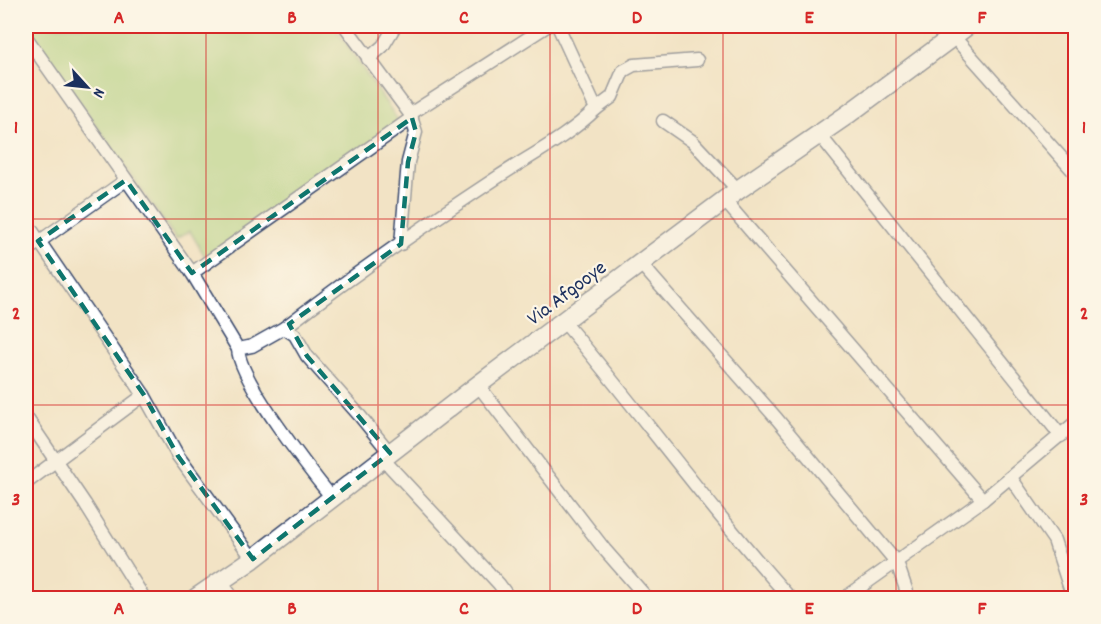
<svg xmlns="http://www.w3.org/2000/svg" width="1101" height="624" font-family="Dekko,sans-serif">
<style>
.green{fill:#a6d481;stroke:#608270;stroke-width:1.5}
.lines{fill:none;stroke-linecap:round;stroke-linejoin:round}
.street-casing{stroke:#3b4a6d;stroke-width:15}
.secondary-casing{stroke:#3b4a6d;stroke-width:21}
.street{stroke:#fff;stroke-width:12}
.secondary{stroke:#fff;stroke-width:18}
.marked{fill:none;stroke:#0f766e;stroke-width:4.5;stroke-dasharray:12 8;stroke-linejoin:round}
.grid{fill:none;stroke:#d62828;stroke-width:1.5;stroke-opacity:0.55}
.labels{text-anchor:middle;stroke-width:4.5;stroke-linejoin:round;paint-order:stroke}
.street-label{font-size:21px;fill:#1b2f5e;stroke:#fcf5e5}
.neatline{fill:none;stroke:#d62828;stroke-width:2}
.grid-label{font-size:20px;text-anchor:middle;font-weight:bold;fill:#d62828}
</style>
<rect width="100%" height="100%" fill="#fcf5e5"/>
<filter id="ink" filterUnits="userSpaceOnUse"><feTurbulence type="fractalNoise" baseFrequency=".0167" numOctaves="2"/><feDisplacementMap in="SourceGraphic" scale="12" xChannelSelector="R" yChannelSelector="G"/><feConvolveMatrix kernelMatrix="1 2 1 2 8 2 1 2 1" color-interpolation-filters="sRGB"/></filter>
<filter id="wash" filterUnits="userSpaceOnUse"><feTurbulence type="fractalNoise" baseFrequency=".008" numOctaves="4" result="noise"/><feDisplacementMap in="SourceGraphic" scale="24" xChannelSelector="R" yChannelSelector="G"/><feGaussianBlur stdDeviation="1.35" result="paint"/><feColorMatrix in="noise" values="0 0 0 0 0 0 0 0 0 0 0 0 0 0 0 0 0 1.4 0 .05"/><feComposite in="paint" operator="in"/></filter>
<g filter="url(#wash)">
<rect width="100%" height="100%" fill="#f2e3c5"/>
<!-- green -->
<path class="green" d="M26,26H334L400,123L207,260L190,231L176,239Z"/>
</g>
<g filter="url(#ink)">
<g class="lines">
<!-- street casing -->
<g class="street-casing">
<g id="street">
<path d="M345,26L410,114L416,132L408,162L401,244"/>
<path d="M948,26L953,36L1076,174"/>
<path d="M26,37L192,273L238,349L252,346L284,328L295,335L307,356L360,416L390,453"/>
<path d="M368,59L383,46L395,26"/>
<path d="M596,109L612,97L623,71L634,65L697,60"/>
<path d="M410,114L547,26"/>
<path d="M663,121L692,141L738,190"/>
<path d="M819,134L1061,436"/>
<path d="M725,201L983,500"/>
<path d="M26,222L144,395L178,456L253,559"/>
<path d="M26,251L126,180"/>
<path d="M641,264L777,419L897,563L909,598"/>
<path d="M192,273L412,118"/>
<path d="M564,322C641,413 710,509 790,598"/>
<path d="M284,328C353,275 425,225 498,177C533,154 567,137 596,109L558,26"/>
<path d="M238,349C239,380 311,472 333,499"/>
<path d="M478,385L605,550L647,598"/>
<path d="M26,417L85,504L144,598"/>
<path d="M383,459L499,584L509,598"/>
<path d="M1011,478L1054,540L1073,598"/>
<path d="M26,483L144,395"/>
<path d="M220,581L233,598"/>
<path d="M845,598L983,500L1076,422"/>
</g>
</g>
<!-- secondary casing -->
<g class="secondary-casing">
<path id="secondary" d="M196,598L253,559L478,385L738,190L847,115L967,26"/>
</g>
<!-- street -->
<use href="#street" class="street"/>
<!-- secondary -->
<use href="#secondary" class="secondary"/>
</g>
</g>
<!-- marked area -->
<path d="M0 0H1101V624H0ZM412,118L416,132L408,162L401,244L289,324L307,356L390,453L253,559L178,456L144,395L38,241L126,180L192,273Z" fill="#f2e3c5" fill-opacity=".55" fill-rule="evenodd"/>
<path class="marked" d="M412,118L416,132L408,162L401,244L289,324L307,356L390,453L253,559L178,456L144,395L38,241L126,180L192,273Z"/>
<!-- grid -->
<path class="grid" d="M206,26V598M378,26V598M550,26V598M723,26V598M896,26V598M26,219H1076M26,405H1076"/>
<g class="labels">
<!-- street labels -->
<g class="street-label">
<text transform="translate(566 292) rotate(-37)" y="7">Via Afgooye</text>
</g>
</g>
<!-- margin -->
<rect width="1101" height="624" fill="none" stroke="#fcf5e5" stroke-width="66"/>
<!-- north arrow -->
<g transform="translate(87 87) rotate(117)" stroke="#fcf5e5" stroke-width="4.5" paint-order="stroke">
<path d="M0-4.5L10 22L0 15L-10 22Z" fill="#1b2f5e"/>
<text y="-9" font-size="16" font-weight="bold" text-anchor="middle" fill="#1b2f5e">N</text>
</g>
<rect x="33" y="33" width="1035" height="558" class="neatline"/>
<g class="grid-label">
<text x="119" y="23">A</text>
<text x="292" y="23">B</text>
<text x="464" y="23">C</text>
<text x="637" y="23">D</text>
<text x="809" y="23">E</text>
<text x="982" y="23">F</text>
<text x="16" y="133">1</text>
<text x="1084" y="133">1</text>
<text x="16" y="319">2</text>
<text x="1084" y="319">2</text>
<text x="16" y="505">3</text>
<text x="1084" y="505">3</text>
<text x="119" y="614">A</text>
<text x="292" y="614">B</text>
<text x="464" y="614">C</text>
<text x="637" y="614">D</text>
<text x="809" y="614">E</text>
<text x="982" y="614">F</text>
</g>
</svg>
